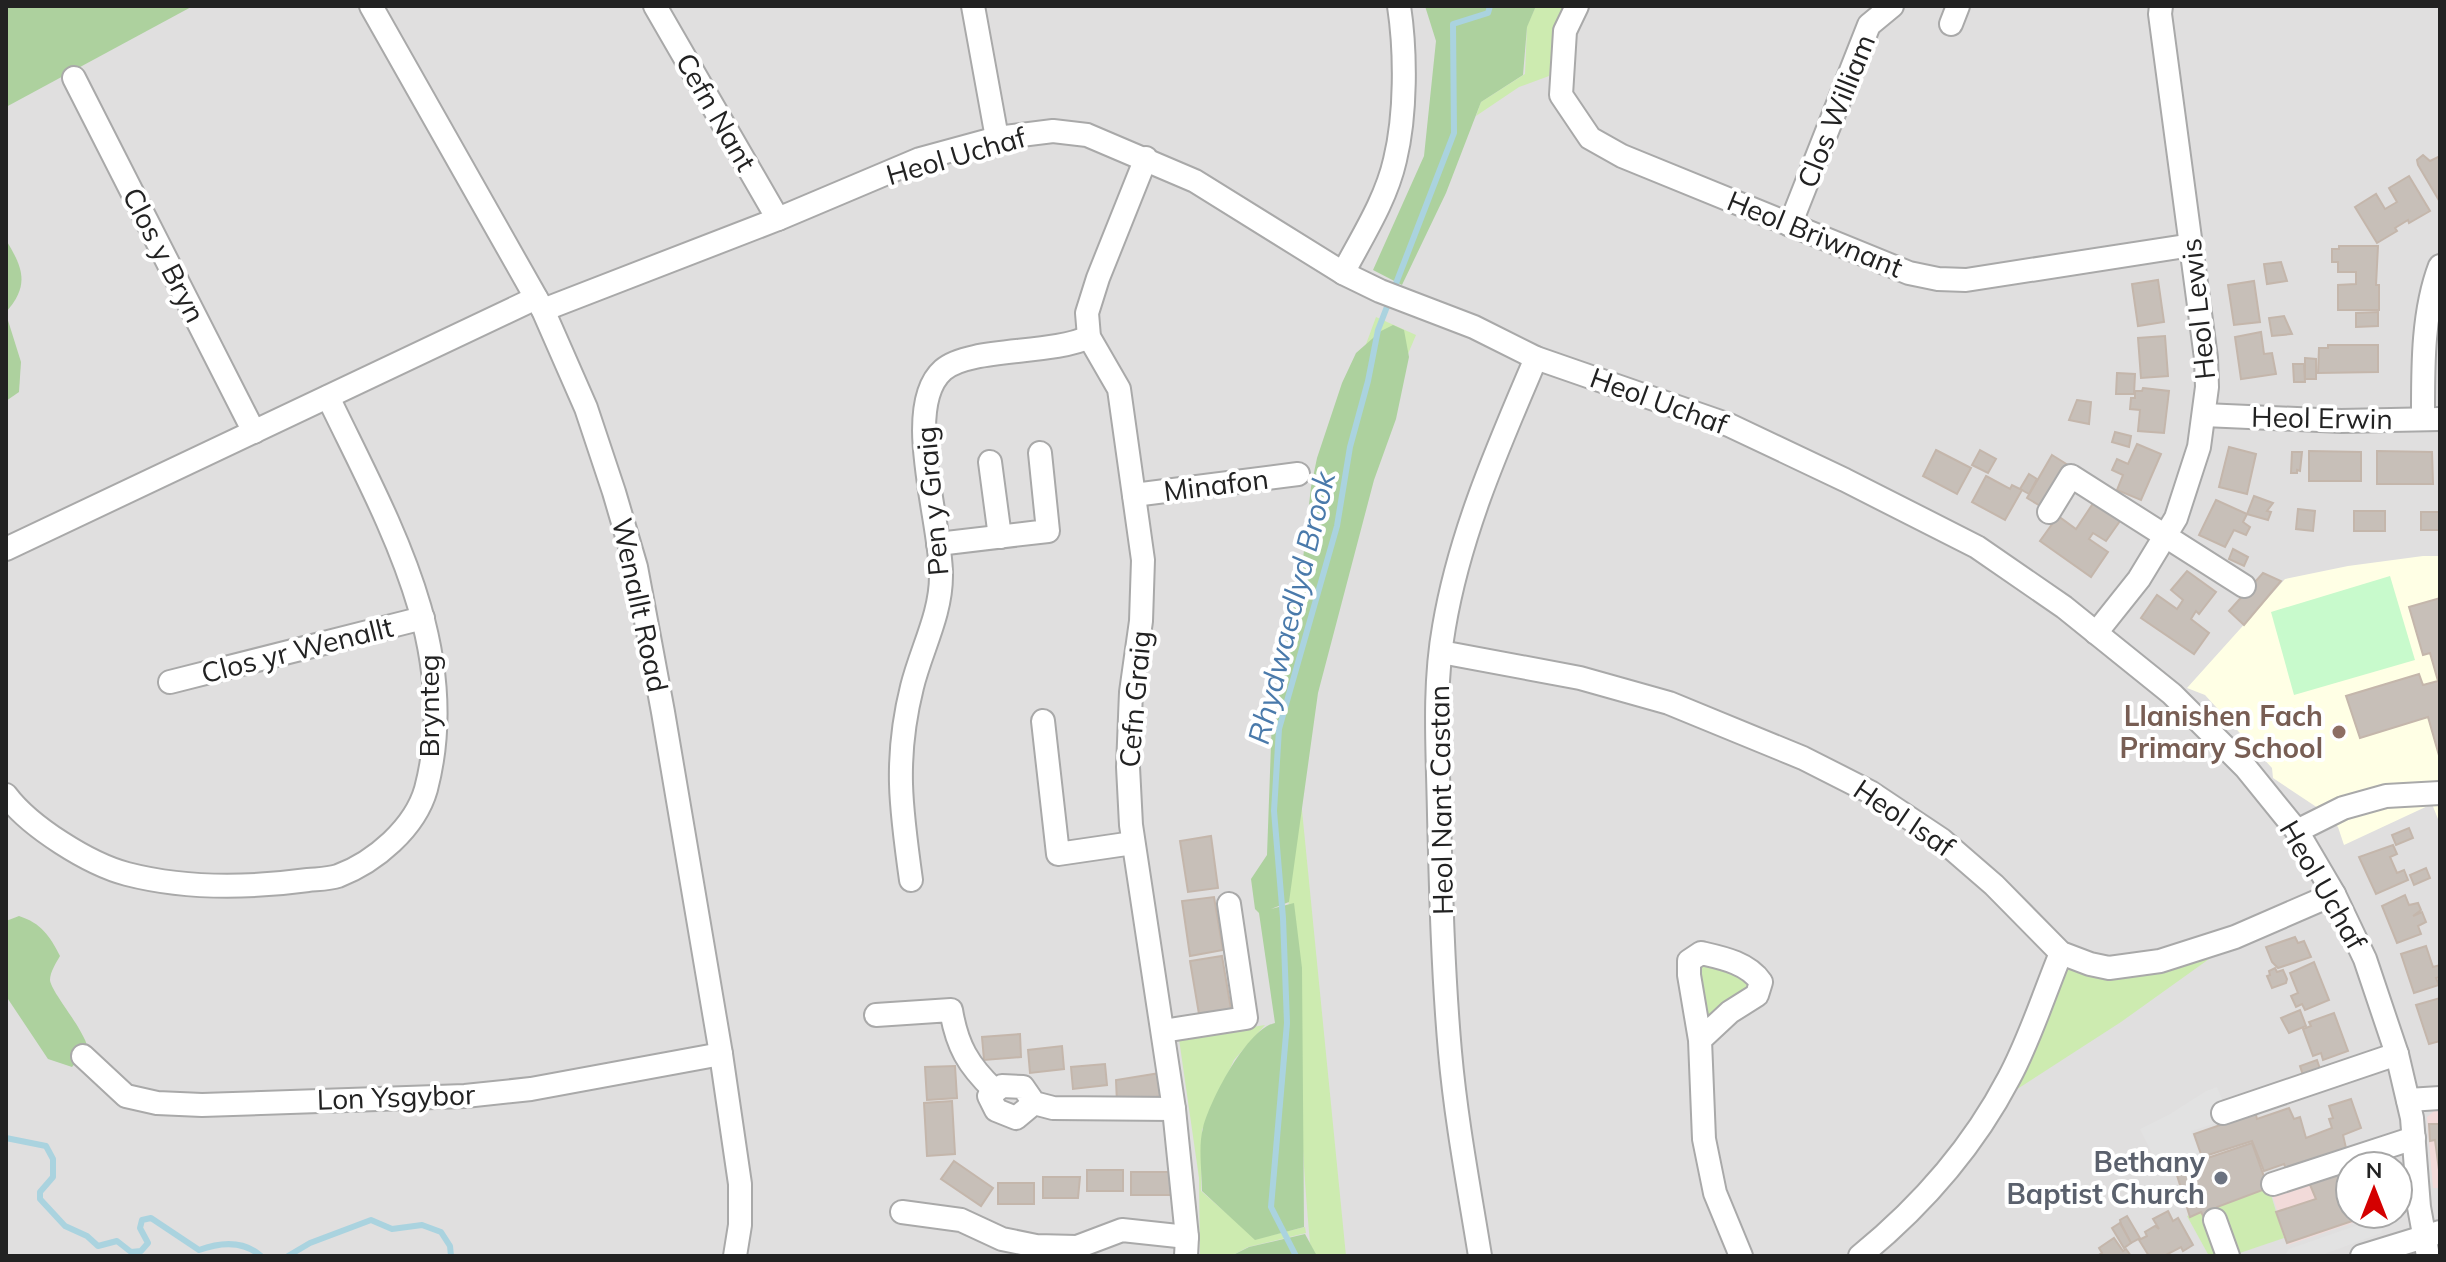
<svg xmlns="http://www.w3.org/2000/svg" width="2446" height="1262" font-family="Mulish,sans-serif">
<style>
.residential{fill:#e0dfdf;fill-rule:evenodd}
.commercial{fill:#f2dad9}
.education{fill:#ffffe5}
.grass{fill:#cdebb0}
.forest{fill:#add19e}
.park{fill:#c8facc}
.parking{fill:#e2e2e2}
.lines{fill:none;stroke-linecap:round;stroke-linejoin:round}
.stream{stroke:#aad3df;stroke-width:6}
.building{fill:#c7bfb8;stroke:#c4b6ab;stroke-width:2}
.minor-casing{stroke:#a9a9a9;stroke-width:26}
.minor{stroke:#fff;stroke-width:22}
.education-dot{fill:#8d6e63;stroke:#fff;stroke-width:3}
.worship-dot{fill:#6b7280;stroke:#fff;stroke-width:3}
.labels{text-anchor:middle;stroke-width:8;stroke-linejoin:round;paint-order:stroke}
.street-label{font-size:28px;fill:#222;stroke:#fff}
.education-label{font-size:28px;font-weight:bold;fill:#785e54;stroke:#fff;text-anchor:end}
.worship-label{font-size:28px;font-weight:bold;fill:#5b616d;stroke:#fff;text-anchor:end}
.water-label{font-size:30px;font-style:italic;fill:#4a7aab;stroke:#fff}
</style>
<rect width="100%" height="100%" fill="#f2efe9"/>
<!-- residential -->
<path class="residential" d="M107,6H2440V1256H6V79ZM2350,1166H2398V1214H2350Z"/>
<!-- commercial -->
<g class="commercial">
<path d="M2440,1106V1188H2433L2427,1117Z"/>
<path d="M2369,1158L2371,1166H2350V1214H2378L2288,1245L2271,1191Z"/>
</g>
<!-- education -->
<path class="education" d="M2423,556H2440V824L2432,804L2344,845L2338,827L2318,808L2273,778L2272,768L2205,695L2187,688L2285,579L2348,566Z"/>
<!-- grass -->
<g class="grass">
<path d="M1536,6H1565L1555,36L1549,76L1519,87L1476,116L1481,102L1525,74L1527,26Z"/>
<path d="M1376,317L1416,335L1380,420L1316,682L1300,790L1346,1256H1315L1310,1243C1299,1123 1297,1002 1287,882L1350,388Z"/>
<path d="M2237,939L2121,1022L1994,1104L2062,954L2097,966L2103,979Z"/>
<path d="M1701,953L1761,982L1713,1026L1695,1001Z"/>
<path d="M1265,1025L1234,1060L1202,1130L1201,1191L1256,1239L1305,1227L1306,1233L1248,1247L1231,1256H1200L1199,1178L1179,1039Z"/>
<path d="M2269,1188L2284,1238L2231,1256H2209L2187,1216Z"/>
</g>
<!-- forest -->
<g class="forest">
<path d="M6,6H193L6,107Z"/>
<path d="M1425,6H1536L1527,27L1523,75L1481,102L1446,193L1402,285L1373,270L1424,156L1436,41Z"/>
<path d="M6,240C23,268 30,285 6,312Z"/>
<path d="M6,314L21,362L19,392L6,401Z"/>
<path d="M1393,325L1404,330L1409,357L1396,419L1374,480L1318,693L1289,902L1271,909L1294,903L1302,968L1304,1227L1255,1240L1202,1191C1202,1172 1198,1146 1203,1128C1210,1100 1247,1029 1275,1023L1259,913L1255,909L1251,879L1267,855L1272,717L1303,559L1311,487L1317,458L1342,383L1356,353L1381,331Z"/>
<path d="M19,916C41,923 50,936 60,956C56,963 50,972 50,980C51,992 82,1026 88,1048L72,1067L48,1059L6,996V921Z"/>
<path d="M1305,1234L1317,1256H1231L1249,1247Z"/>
</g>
<!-- park -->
<path class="park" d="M2390,576L2415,660L2294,695L2271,612Z"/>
<!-- parking -->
<g class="parking">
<path d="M2217,1087L2224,1104L2222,1121L2191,1131L2201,1158L2161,1171L2140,1129L2170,1114L2206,1091Z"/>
<path d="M2387,1215L2381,1233L2319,1256H2285L2289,1249Z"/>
</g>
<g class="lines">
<!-- stream -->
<g class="stream">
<path d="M6,1138L46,1146L53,1159V1177L40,1192V1199L65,1226L87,1236L98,1246L117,1241L131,1252L141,1251L148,1243L140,1228L142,1220L151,1218L199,1250C221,1242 243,1240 261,1256"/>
<path d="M288,1256L310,1243L371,1220L392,1229L422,1225L441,1232L450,1246L451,1256"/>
<path d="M1296,1256L1271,1207L1287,1023L1283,918L1274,811L1279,729L1337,526L1350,447L1368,381L1378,330L1454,133L1453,24L1488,13L1490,6"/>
</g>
</g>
<!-- building -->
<g class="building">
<path d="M2423,155L2430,161L2440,156V202L2418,165L2417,160Z"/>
<path d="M2409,176L2430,211L2409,223L2408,220L2395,228L2397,231L2377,243L2355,207L2376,194L2385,209L2397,202L2389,188Z"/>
<path d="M2339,246H2378L2376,285H2379V310H2338V285L2356,284V272H2338V262H2332V249H2339Z"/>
<path d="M2281,262L2287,281L2267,284L2264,264Z"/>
<path d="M2158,280L2164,322L2138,326L2132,284Z"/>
<path d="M2254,281L2260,322L2234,325L2228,285Z"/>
<path d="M2378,312V326L2356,327V313Z"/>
<path d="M2284,316L2292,334L2272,336L2269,318Z"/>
<path d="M2261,332L2264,354L2272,353L2276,374L2241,379L2235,337Z"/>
<path d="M2165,336L2168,376L2141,378L2138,338Z"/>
<path d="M2328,345H2378V372L2318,373L2319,348H2328Z"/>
<path d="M2305,358L2316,359V379H2305Z"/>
<path d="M2293,364H2304L2305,382H2294Z"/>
<path d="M2117,373L2135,374L2134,394H2116Z"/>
<path d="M2143,388L2169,391L2164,433L2138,431L2140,410L2130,409L2131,398H2135V391H2142Z"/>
<path d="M2077,400L2091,402L2089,424L2069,420Z"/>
<path d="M2115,432L2131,436L2129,447L2112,442Z"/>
<path d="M2137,444L2161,454L2141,500L2117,490L2123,475L2112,470L2117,459L2128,464Z"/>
<path d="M2229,447L2256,454L2247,494L2219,487Z"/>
<path d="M1936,450L1971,468L1957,494L1923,476Z"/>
<path d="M1980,450L1996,459L1988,473L1972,465Z"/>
<path d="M2309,451L2361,452V481H2309Z"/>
<path d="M2377,451L2432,452L2433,484H2377Z"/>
<path d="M2292,452H2302L2300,471L2297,470V473H2291Z"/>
<path d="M2052,455L2068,465L2042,507L2027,498Z"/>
<path d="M2029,474L2037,479L2029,494L2020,489Z"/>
<path d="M1986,476L2010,489L2012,485L2022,490L2005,520L1972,502Z"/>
<path d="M2254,496L2273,503L2267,511L2271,512L2268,520L2247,514Z"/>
<path d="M2216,500L2247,514L2243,522L2250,527L2246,535L2234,530L2225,547L2199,535Z"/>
<path d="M2094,502L2120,521L2106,541L2093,533L2089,539L2108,552L2091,577L2040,541L2058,516L2076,529Z"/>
<path d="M2298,509L2315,511L2313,531L2296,529Z"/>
<rect x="2354" y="511" width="31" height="20"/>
<rect x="2421" y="512" width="19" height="18"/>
<path d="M2233,549L2248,557L2244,566L2229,559Z"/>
<path d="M2187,571L2216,592L2199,614L2196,611L2191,619L2209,633L2194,654L2141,618L2157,595L2177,609L2183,600L2171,590Z"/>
<path d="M2263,573L2281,581L2244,625L2229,611Z"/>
<path d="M2440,598V759L2428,717L2360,738L2346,696L2419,674L2423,685L2438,681L2430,653L2423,655L2409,607Z"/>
<path d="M2409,828L2413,838L2396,845L2392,835Z"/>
<path d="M1211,836L1218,888L1188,892L1180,841Z"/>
<path d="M2393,845L2397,854L2390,857L2397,873L2404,870L2408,880L2376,894L2359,857Z"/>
<path d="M2426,868L2430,878L2414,885L2410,875Z"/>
<path d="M2405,895L2409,905L2418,903L2421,910L2413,916L2422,912L2426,922L2418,926L2421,934L2397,943L2382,906Z"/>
<path d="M1214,897L1223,950L1190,956L1182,901Z"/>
<path d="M2295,937L2298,943L2304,941L2311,957L2278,968L2272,962L2266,947Z"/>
<path d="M2426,946L2433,967L2440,965V977L2436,978L2439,985L2414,993L2401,954Z"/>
<path d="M1222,956L1231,1009L1199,1014L1190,961Z"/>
<path d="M2314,962L2329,1000L2305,1010L2302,1004L2296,1007L2291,996L2298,993L2290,973Z"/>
<path d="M2275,968L2277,972L2283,970L2287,979L2286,983L2272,988L2267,976L2270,975L2269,971Z"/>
<path d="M2440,998V1041L2429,1044L2416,1005Z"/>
<path d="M2300,1010L2306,1026L2289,1033L2281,1018Z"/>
<path d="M2334,1013L2348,1051L2323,1060L2321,1053L2313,1056L2303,1029L2311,1026L2309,1022Z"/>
<path d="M1020,1034L1021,1057L984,1060L982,1037Z"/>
<path d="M1062,1046L1064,1069L1030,1073L1028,1050Z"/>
<path d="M2317,1060L2320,1069L2303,1075L2300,1066Z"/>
<path d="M1105,1064L1107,1085L1073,1089L1071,1067Z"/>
<path d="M955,1066L957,1098L927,1100L925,1067Z"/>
<path d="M1160,1073L1162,1096L1117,1103L1116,1080Z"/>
<path d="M2351,1099L2361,1128L2343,1135L2346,1148L2286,1169L2284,1164L2264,1171L2252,1141L2202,1157L2194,1134L2226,1123L2254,1107L2257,1119L2289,1108L2294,1119L2300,1117L2306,1138L2332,1128L2329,1119L2333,1118L2329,1106Z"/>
<path d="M952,1101L955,1154L927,1156L924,1103Z"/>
<path d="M2429,1124H2440V1177L2435,1140L2430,1141Z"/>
<path d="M2252,1143L2268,1188L2217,1207L2220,1216L2206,1221L2201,1212L2190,1217L2175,1169Z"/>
<path d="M2368,1159L2370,1166H2350V1214H2373L2287,1243L2276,1212L2316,1199L2308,1180Z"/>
<path d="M954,1161L993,1188L981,1206L941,1179Z"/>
<rect x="1087" y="1170" width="36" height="21"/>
<rect x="1131" y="1172" width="40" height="23"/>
<path d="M1043,1177H1080L1078,1198H1043Z"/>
<rect x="998" y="1183" width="36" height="21"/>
<path d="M2168,1211L2173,1221L2178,1218L2193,1245L2183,1251L2181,1247L2164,1256H2149L2139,1240L2147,1236L2145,1232L2155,1226L2159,1229L2153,1219Z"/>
<path d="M2127,1216L2140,1238L2131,1243L2121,1224L2120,1220Z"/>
<path d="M2120,1223L2131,1243L2124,1248L2112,1228Z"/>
<path d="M2114,1238L2123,1251L2126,1249L2131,1256H2097L2102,1253L2099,1248Z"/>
</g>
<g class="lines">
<!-- minor casing -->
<g class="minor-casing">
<g id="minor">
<path d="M371,6L543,310L586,408L614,492L636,567L663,712L721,1054L740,1184V1225L735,1256"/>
<path d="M655,6L778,219"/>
<path d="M973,6L997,138"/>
<path d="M1577,6L1565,31L1561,95L1590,138L1622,156L1909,273L1938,279L1966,280L2192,245"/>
<path d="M1951,24L1958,6"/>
<path d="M74,78L254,432"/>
<path d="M1146,158L1098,278L1087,313L1089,337L1119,389L1143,560L1141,621L1131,692L1128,767L1131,825L1174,1109L1187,1237L1186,1256"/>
<path d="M1790,225L1869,25L1892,6"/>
<path d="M1343,273C1362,237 1386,200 1395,160C1406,115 1406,52 1399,6"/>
<path d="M543,310L778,219L920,159L997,138L1053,131L1087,135L1195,181L1343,273L1380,291L1474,327L1536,358L1729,425L1845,480L1977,547L2064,607L2172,694L2246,768L2297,831L2334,894L2365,959L2397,1054L2412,1118L2419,1207L2428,1256"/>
<path d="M2204,415L2341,421L2440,419"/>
<path d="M2423,419C2423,370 2422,313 2440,266"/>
<path d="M990,462L1000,537"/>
<path d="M1134,495L1298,474"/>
<path d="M2049,512L2071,476L2244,586"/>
<path d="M938,544L1048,531L1040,453"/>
<path d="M6,549L536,298"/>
<path d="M2096,633L2139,579L2176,518L2199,447L2207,387L2206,358L2160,14L2161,6"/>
<path d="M1441,652L1580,678L1669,703L1803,758L1870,792L1942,840L1994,885L2061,953L2090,964L2109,968L2160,961L2235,937L2334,894"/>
<path d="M170,682L423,618"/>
<path d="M1043,721L1058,854L1133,843"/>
<path d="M6,795C30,827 89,864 127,874C185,889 249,888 308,880C318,879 329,879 338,876C375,862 415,828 426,789C463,648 387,520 328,397"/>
<path d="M2297,831L2343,808L2386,796L2440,793"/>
<path d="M911,880C901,809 894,759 912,687C921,650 941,615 941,576C942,524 901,407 943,370C969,347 1051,355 1089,337"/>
<path d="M876,1015L951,1010C957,1046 968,1065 994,1090"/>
<path d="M1163,1031L1246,1018L1229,904"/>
<path d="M1700,1040L1730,1012L1757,995L1761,982C1748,963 1723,958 1701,953L1689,961V975L1700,1040L1704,1139L1715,1193L1741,1256"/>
<path d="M83,1056L126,1096L157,1103L202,1105L465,1096L531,1089L721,1054"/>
<path d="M2408,1100L2440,1098"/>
<path d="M1034,1103L1016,1118L996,1110L989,1096L1002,1086L1023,1087L1034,1103L1053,1108L1174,1109"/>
<path d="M2223,1113L2397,1054"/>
<path d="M2273,1184L2414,1138"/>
<path d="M902,1212L961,1220L1002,1239L1036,1246L1077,1247L1122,1230L1187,1237"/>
<path d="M2215,1220L2228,1256"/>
<path d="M1480,1256C1469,1188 1456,1120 1450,1052C1443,973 1441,894 1439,815C1438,753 1433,688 1444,627C1460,532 1499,445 1536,358"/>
<path d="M1860,1256C1920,1207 1973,1147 2009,1078C2030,1039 2044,994 2061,953"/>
<path d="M2362,1256L2440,1232"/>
</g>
</g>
<!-- minor -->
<use href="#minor" class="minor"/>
</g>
<!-- markers -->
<circle class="education-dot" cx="2339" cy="732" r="8"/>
<circle class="worship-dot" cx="2221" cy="1178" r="8"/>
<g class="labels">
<!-- street labels -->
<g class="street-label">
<text transform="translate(1836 111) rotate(-68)" y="10">Clos William</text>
<text transform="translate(716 112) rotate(60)" y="10">Cefn Nant</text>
<text transform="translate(956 156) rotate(-16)" y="10">Heol Uchaf</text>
<text transform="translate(1815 234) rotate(22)" y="10">Heol Briwnant</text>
<text transform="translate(164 255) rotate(63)" y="10">Clos y Bryn</text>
<text transform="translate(2198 309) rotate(-96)" y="10">Heol Lewis</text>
<text transform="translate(1659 401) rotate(20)" y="10">Heol Uchaf</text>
<text transform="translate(2322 418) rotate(1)" y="10">Heol Erwin</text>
<text transform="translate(1216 485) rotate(-7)" y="10">Minafon</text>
<text transform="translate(932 501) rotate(-95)" y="10">Pen y Graig</text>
<text transform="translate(640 605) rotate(78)" y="10">Wenallt Road</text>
<text transform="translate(297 650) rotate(-14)" y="10">Clos yr Wenallt</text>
<text transform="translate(1135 699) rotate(-85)" y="10">Cefn Graig</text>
<text transform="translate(429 706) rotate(-90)" y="10">Brynteg</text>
<text transform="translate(1441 800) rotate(-91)" y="10">Heol Nant Castan</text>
<text transform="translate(1904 818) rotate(34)" y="10">Heol Isaf</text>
<text transform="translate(2323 885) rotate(60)" y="10">Heol Uchaf</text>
<text transform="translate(396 1097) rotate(-2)" y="10">Lon Ysgybor</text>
</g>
<!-- education labels -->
<g class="education-label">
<text x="2323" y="726">Llanishen Fach<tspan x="2323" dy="32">Primary School</tspan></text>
</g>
<!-- worship labels -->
<g class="worship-label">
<text x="2205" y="1172">Bethany<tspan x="2205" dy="32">Baptist Church</tspan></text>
</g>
<!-- water labels -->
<g class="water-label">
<text transform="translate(1292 608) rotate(-76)" y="10">Rhydwaedlyd Brook</text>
</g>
</g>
<!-- border -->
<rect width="2446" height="1262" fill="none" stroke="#222222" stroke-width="16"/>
<!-- north arrow -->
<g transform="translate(2374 1190)"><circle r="38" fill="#ffffff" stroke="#a7a7a7" stroke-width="2"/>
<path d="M0-6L14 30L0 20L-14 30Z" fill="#d40000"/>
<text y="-12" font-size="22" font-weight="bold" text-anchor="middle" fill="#222222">N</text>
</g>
</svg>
